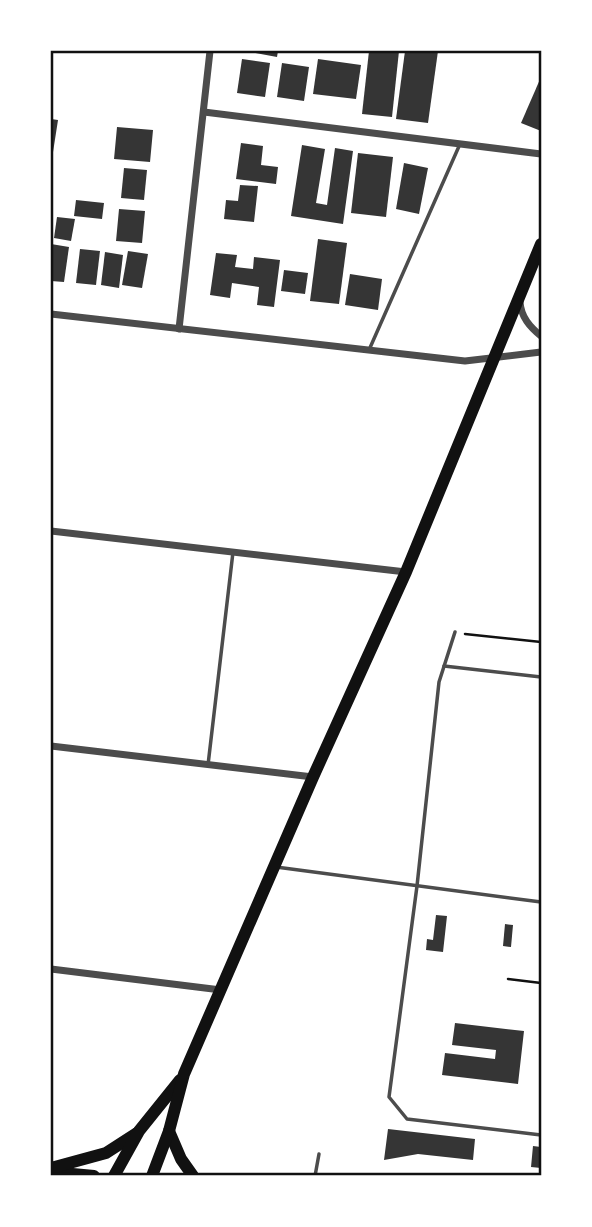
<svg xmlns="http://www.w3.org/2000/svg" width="592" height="1227" font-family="'Fira Sans Condensed',sans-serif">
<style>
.building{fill:#353535}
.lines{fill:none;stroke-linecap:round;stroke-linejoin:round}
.path{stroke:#111;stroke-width:2.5}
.service{stroke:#4c4c4c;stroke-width:3.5}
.minor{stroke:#4c4c4c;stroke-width:7}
.primary{stroke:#111;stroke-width:12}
.trunk{stroke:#111;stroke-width:12}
.neatline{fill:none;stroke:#111;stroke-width:2.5}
</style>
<rect width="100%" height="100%" fill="#fff"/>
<!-- building -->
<g class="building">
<path d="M245,51H278L277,57Z"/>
<path d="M369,51H399L392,117L362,114Z"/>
<path d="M405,51H438L428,123L396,119Z"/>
<path d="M242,59L270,63L265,97L237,93Z"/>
<path d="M318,59L361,65L356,99L313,94Z"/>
<path d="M282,63L309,67L304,101L277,97Z"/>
<path d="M541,77V131L521,123Z"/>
<path d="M51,119L58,120L53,152H51Z"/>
<path d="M117,127L153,130L150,162L114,159Z"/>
<path d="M241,143L263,146L261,165L278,167L276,184L236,179Z"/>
<path d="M302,145L325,149L316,203L327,205L335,148L353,151L343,224L291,216Z"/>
<path d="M358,153L393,157L386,217L351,213Z"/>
<path d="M404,163L428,168L419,214L396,209Z"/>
<path d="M124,168L147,170L144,200L121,198Z"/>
<path d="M240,185L258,186L254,222L224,219L226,200L238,201Z"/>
<path d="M76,200L104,203L102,219L74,216Z"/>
<path d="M119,209L145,211L142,243L116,241Z"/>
<path d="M57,217L75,219L71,241L54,238Z"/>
<path d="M318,239L347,243L339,304L310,301Z"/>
<path d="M51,244L69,247L64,282L51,281Z"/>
<path d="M80,249L100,251L96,285L76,283Z"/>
<path d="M128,251L148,254L142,288L122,285Z"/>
<path d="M105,252L123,255L119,288L101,285Z"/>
<path d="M216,253L237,255L235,267L253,269L254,257L280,260L274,307L257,305L259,287L232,283L230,298L210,295Z"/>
<path d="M284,270L308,273L305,294L281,291Z"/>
<path d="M350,274L382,279L378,310L345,305Z"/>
<path d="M436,915L447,916L443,952L426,950L427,939L433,940Z"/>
<path d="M505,924L513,925L511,947L503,946Z"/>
<path d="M455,1023L524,1031L518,1084L442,1075L445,1053L495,1059L496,1050L452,1045Z"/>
<path d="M388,1129L475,1139L473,1160L418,1154L384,1160Z"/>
<path d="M533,1146L541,1147V1168L531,1167Z"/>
</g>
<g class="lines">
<!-- path -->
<g class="path">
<path d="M465,634L541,642"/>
<path d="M508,979L541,983"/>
</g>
<!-- service -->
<g class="service">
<path d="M369,350L460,144"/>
<path d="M455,632L439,682L417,886L389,1097L407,1119L541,1135"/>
<path d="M444,666L541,677"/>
<path d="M208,765L233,552"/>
<path d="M276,867L541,902"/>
<path d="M315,1176L319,1154"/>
</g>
<!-- minor -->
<g class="minor">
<path d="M204,112L541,154"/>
<path d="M520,302C521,317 530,327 541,336"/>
<path d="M51,314L465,361L541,352"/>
<path d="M179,329L210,51"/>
<path d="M51,531L406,572"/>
<path d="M51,746L313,777"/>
<path d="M51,969L221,990"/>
</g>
<!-- primary -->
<path class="primary" d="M51,1172L94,1176"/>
<!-- trunk -->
<g class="trunk">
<path d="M169,1131L181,1159L193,1176"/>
<path d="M51,1168L106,1153L137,1133"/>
<path d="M114,1176L139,1131L180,1080"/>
<path d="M152,1176L169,1131L184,1074L313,777L406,572L541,244"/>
</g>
</g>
<!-- border -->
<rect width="592" height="1227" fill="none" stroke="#ffffff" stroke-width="105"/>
<rect x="52" y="52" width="488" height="1122" class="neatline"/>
</svg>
